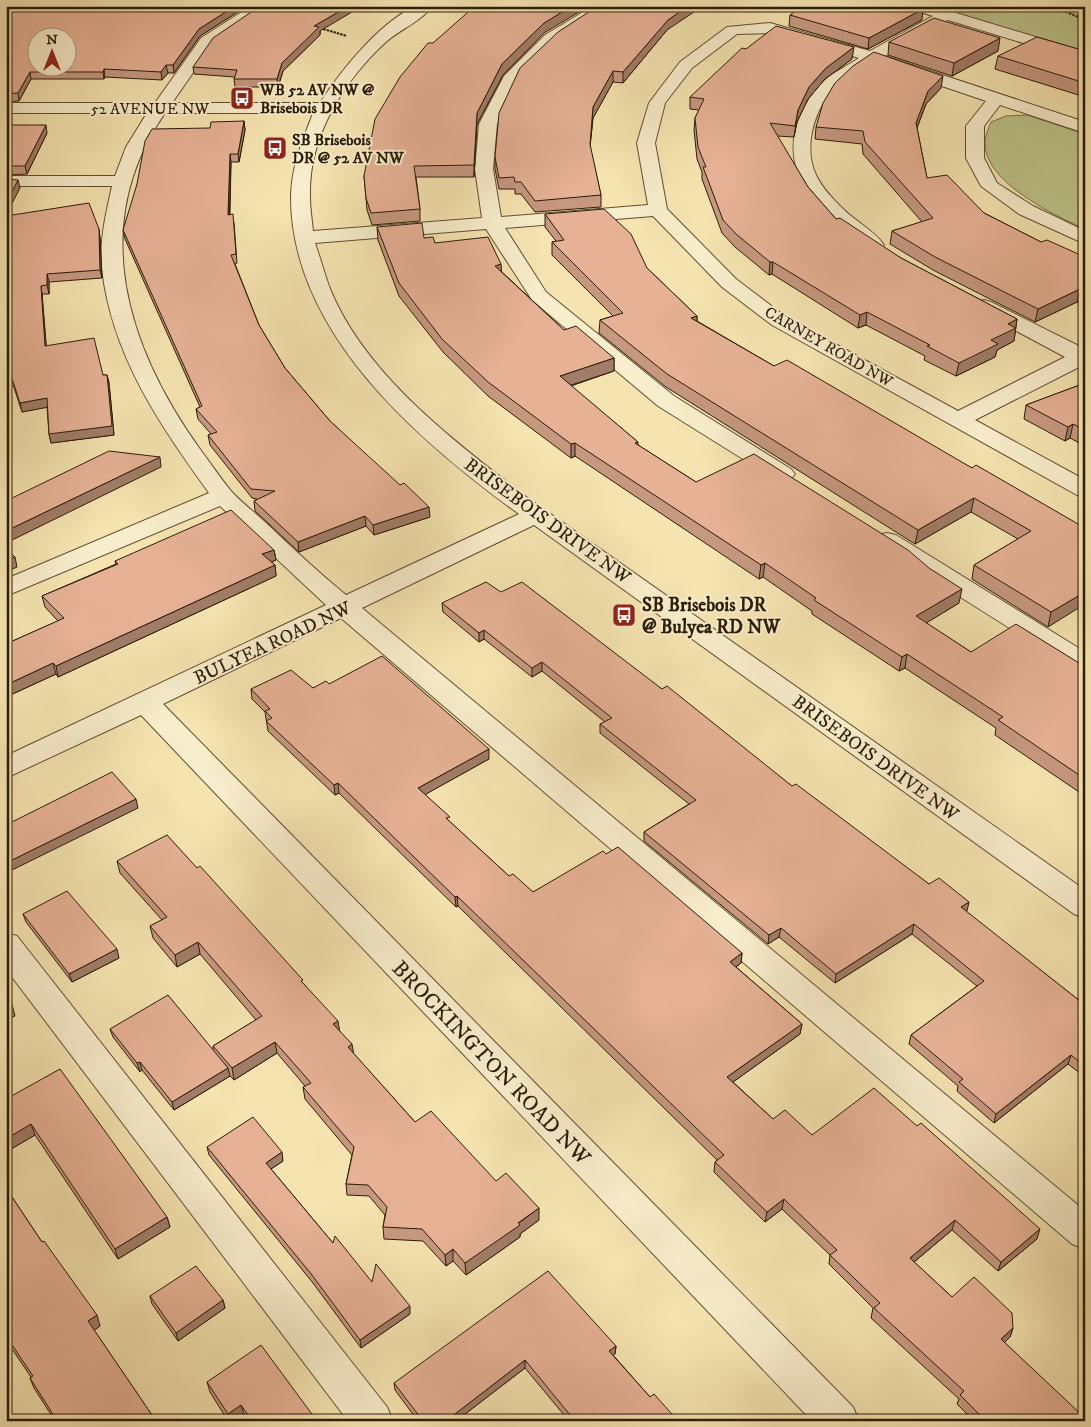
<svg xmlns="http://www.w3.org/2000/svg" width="1091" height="1427" font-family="'IM FELL DW Pica',serif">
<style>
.green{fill:#bdc48a;stroke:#747049}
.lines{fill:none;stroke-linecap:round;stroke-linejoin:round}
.minor-casing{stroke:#5e4e32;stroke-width:2}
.path{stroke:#2b1c08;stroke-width:2;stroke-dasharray:2.5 1;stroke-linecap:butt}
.minor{fill:#f8edcc;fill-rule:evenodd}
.wall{fill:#c69880;stroke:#2b1c08}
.shaded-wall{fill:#a17c68;stroke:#2b1c08}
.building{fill:#e6b195;stroke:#2b1c08;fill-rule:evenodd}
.labels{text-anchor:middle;stroke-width:4;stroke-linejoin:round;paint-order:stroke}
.far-poi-label{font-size:16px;font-weight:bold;fill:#2b1c08;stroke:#f8edcc;text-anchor:start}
.far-street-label{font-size:16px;fill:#2b1c08;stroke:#f8edcc}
.street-label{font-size:19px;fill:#2b1c08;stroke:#f8edcc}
.poi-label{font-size:19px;font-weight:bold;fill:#2b1c08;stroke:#f8edcc;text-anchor:start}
.near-street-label{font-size:22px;fill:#2b1c08;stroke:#f8edcc}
</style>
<rect width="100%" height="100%" fill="#f5e4b0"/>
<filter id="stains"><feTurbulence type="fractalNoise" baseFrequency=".004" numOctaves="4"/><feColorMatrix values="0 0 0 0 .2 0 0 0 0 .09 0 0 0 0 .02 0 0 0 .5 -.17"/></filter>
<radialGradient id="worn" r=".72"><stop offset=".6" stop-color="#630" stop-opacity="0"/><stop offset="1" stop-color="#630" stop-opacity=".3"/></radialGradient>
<!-- green -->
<g class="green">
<path d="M921,6H1085V56Z"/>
<path d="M1027,115L1085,134V229C1054,215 986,183 985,144C984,138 989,128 991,122L1006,116Z"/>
</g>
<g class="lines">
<!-- minor casing -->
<g class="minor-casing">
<g id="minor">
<path d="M251,6H269L213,44L172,103H320C342,69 377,26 413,7C418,5 427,6 432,6C422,21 401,29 387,41C344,80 308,137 310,197C310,209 312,220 313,231L482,218L475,169L479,124L504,76L545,35L593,6H611L557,41L519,78L497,124L493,169L501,217L648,205L637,143L649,103L680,62L727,27L770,23L870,51L933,16L911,9L909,6H933L1085,52V62L948,20L885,56L1085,122V133L1000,105L984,126V158L997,183L1033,206L1085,231V244L1019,214L981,186L966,158V126L986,101L874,63C862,70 849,77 838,85C816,104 804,142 814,170C819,184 830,196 841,207C853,220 874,230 884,245L881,249C866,253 855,241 845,232C809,200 780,166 800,116C806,103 815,88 826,79C836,71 849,65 859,58L769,33L737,34L692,68L665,103L655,143L667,209L736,279L786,317L958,411L1065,357L977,310L974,306L977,302L984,300L991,302L1085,349V364L975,420L1085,480V497L1077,495L772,325L722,287L653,216L505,228L546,292L674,396L791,469L795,474L791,479L783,481L775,479L658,406L532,300L486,229L315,243C320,257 324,272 329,286C363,373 452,439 522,494L1085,890V918L1074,914L534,525L362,608L1085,1211V1249L1072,1244L341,618L163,704L853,1407L859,1421H812L141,715L6,778V756L326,605L220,506L6,596V579L209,493C160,425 112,356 102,269C99,242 106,213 112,186H6V176H115L126,147L147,113H6V103H155L201,38ZM165,113H313C303,140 291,167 291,197C291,332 417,440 519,514L346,595C318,572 291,547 265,522C254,512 241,502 231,491C221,479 212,465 202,452C128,350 86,226 165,113Z"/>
<path d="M887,533L896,535L1085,652V673L1076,670L878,545L875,540L878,535Z"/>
<path d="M6,933L17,936L387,1407L393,1421H348L6,969Z"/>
</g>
</g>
<!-- path -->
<g class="path">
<path d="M1053,6L1085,20"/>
<path d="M320,28L347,36"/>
</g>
<!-- minor -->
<use href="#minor" class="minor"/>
</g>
<!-- wall -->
<g class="wall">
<path d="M6,6H247L200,36L174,73H168L162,80L105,77L104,79H31L19,101L6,102Z"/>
<path d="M790,15L922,20L868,49L789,26Z"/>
<path d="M667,30L623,83L613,82L593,118L590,147L601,195V207L535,212L521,194H515V189H499L495,169V157Z"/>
<path d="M320,31V35L283,71L278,87H235L234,79L235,77L194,74L193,67Z"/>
<path d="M544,33L503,75L477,124L474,177H416L420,209V221L372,225L367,210L364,176L433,43Z"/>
<path d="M889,42L998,51L952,76L888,55Z"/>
<path d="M1085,51V97L995,69L998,56Z"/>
<path d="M852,59L825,79L808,99L797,122L794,137L777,136L808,187L836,219L901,258L1017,319L1014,341L997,350L995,357L956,376L924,360L925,356L866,325L858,328L772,274L769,275L735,247L722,233L702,179V172L697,159L694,130L695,118L699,110L690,109V97Z"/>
<path d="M941,88L926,104L917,128L927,178L984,213L1041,242L1085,257V306L1077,302L1035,322L933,270L890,244L892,231L922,222L863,154L862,144L815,139L816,127Z"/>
<path d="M244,121L245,130L239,162H231L230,215L234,223L237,263L235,264L259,325L285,368L330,421L430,517L374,535L366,526L299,552L255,511L254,501L257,499L252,498L210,445L208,435L211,434L198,419L196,409L200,407L125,239L123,230L210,128Z"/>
<path d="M6,125L47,133L27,174L6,175Z"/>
<path d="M545,214L647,268L697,316V321L774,366L972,468L1085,528L1048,627L972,579L974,565L1018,539L971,512L915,544L666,387L599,333L600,320L613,316L552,255V242L556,241L545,227Z"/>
<path d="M6,216L100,237L102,278L49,282V294H42L46,346L103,375H107L109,383L114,435L51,443L49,434L47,407L22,412L9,372L6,373Z"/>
<path d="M377,227L424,238L502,272L564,330L614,358V371L571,386L638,442V445L696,482L959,603L926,623L971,652L1079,663L1085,659V796L995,735L996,728L905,668L899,671L812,614V611L763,577L759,579L575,456L571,458L488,396L443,352L399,296L378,240Z"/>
<path d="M1085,382V446L1070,438L1065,441L1024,419L1026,405L1077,386Z"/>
<path d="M274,550L276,560L271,562L275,565L276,576L58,677L56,674L6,697V644L58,621L45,607L42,596L116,564L115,561Z"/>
<path d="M501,592L662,689L792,786L929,884L967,911L966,912L1085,1005V1077L1068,1064L994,1123L957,1091L958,1086L909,1044L911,1035L977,986L912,934L835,983L779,937L768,944L644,841V832L689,804L600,733V724L605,722L542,671L532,677L484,639L479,642L443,612L442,603Z"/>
<path d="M329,684L489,759L425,794L450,822L509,876L533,892L606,854L742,953L741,963L736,967L802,1024L800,1034L733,1082L773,1119L812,1135L1037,1239L998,1271L952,1230L914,1262L952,1297L1013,1328L1010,1337L1004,1342L1085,1421H974L957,1404L959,1399L871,1318L873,1308L829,1264L830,1255L782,1209L765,1222L714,1172L715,1162L717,1160L458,906L456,907L339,793L335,795L268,731L265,712L252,699L251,689L313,688Z"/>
<path d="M117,861L304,984L339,1030L353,1053L415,1122L496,1181L539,1220L520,1234V1237L466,1275L453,1261L446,1266L423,1241L384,1239L383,1227L385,1215L369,1196L347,1195L346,1184L352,1155L305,1099L303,1087L305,1086L277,1053L234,1080L230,1076L174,1110L142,1070L140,1072L113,1037L110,1029L213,1050V1046L256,1020L200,954L177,967L153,938L150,926L162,920L120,873Z"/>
<path d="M23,914L119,958L72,982L26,922Z"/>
<path d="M6,1099L167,1217L170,1227L118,1259L35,1135L6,1152Z"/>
<path d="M207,1147L283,1161L271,1169L333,1243L372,1282L410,1314L361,1348L313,1283L209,1155Z"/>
<path d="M6,1188L42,1242L100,1326L94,1330L156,1421H55L34,1388L30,1378L31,1377L6,1340Z"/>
<path d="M150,1296L223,1300L225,1308L178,1341L152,1304Z"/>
<path d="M616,1346L615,1354L613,1355L650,1397L678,1421H569L525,1368L456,1421H418L395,1390L394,1383Z"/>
<path d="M207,1382L317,1421H248L244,1415L236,1421H228L210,1392Z"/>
</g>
<!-- shaded-wall -->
<g class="shaded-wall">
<path d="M235,6H247L200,36L174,73L173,65L199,29Z"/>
<path d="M349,6H362L320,31V35L283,71L278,87L277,79L282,63L314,26Z"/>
<path d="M572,6H589L544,33L503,75L477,124L474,177V165L477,113L502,64L544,23Z"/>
<path d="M688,6H703L667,30L623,83V72L668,20Z"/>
<path d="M923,9L922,20L868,49L869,38Z"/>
<path d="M1000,38L998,51L952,76L954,63Z"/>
<path d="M854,47L852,59L825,79L808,99L797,122L794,137L798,110L809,87L826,68Z"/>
<path d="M166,65L168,73L162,80L161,72Z"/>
<path d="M104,69L105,77L104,79L103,72Z"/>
<path d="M613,71V82L593,118L589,155L590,144L593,107Z"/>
<path d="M30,72L31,79L19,101L18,93Z"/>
<path d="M943,76L941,88L926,104L914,135L916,123L928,91Z"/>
<path d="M10,107L12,115L6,125V114Z"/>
<path d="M244,121L245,130L239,162L238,154Z"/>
<path d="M46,125L47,133L27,174L25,166Z"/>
<path d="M230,154L231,162L229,224L228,215Z"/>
<path d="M18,180L20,188L6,215V203Z"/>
<path d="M99,229L100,237L102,278L100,270Z"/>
<path d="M770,262H773L772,274L769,275Z"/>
<path d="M501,264L502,277L495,266Z"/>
<path d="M47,274L49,282V294L47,285Z"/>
<path d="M41,286L42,294L47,354L45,346Z"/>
<path d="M1080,289L1077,302L1035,322L1038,309Z"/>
<path d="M867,312L866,325L858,328L860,315Z"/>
<path d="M697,316V329L691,318Z"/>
<path d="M1017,319L1014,341L997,350L995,357L956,376L959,363L991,340L1008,324Z"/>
<path d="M614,358V371L559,389L560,376Z"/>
<path d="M7,363L9,372L6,373V364Z"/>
<path d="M107,375L109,383L114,435L51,443L49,434Z"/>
<path d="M47,398L49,407L22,412L20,403Z"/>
<path d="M1073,424L1070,438L1065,441L1068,427Z"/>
<path d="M575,443V456L571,458V444Z"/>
<path d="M160,457L161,467L6,543V531Z"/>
<path d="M974,498L971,512L915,544L918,530Z"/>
<path d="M429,507L430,517L374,535L373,525Z"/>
<path d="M365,516L366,526L299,552L298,542Z"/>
<path d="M274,550L276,560L264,565L262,554Z"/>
<path d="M15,557L17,567L6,572V560Z"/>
<path d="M765,563L763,577L759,579L761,565Z"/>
<path d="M275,565L276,576L58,677L56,666Z"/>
<path d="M962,589L959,603L913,631L916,616Z"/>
<path d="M1085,592V604L1048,627L1051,612Z"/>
<path d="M484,630V639L479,642V633Z"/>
<path d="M907,654L905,668L899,671L902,657Z"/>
<path d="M542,662V671L532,677V668Z"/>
<path d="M53,663L56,674L6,697V685Z"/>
<path d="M489,749V759L419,798L418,788Z"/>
<path d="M338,783L339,793L335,795L334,785Z"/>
<path d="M136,799L138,808L6,873V863Z"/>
<path d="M457,896L458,906L456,907L455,897Z"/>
<path d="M969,902L967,911L959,917L961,907Z"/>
<path d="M914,924L912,934L835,983L836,974Z"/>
<path d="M781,928L779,937L768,944L769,935Z"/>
<path d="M198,942L200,954L177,967L175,955Z"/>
<path d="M117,949L119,958L72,982L69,974Z"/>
<path d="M742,953L741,963L729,972L730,962Z"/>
<path d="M12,1004L15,1016L6,1020V1007Z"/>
<path d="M338,1021L340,1033L333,1024Z"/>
<path d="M802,1024L800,1034L726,1087L727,1077Z"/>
<path d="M275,1042L277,1053L234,1080L232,1068Z"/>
<path d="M352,1044L354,1056L348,1047Z"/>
<path d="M1071,1055L1068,1064L994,1123L996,1114Z"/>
<path d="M140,1062L142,1070L140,1072L137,1063Z"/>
<path d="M228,1068L230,1076L174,1110L172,1102Z"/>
<path d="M31,1124L35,1135L6,1152V1139Z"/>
<path d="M282,1152L283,1161L268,1171L266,1163Z"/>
<path d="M784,1199L782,1209L765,1222L767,1212Z"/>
<path d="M539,1208V1220L520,1234V1237L466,1275L465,1263Z"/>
<path d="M167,1217L170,1227L118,1259L115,1249Z"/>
<path d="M955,1220L952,1230L908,1267L910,1258Z"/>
<path d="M1040,1229L1037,1239L998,1271L1001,1262Z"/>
<path d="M453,1249V1261L446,1266L445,1255Z"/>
<path d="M223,1300L225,1308L178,1341L176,1333Z"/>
<path d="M410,1306V1314L361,1348L360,1340Z"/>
<path d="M97,1315L100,1326L92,1332L88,1321Z"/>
<path d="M1013,1328L1010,1337L998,1349L1001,1339Z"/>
<path d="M616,1346L615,1354L609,1359V1351Z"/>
<path d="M525,1360V1368L456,1421H446Z"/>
<path d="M241,1405L244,1415L236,1421H230L228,1414Z"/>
<path d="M59,1417L61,1421H57L56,1419Z"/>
</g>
<!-- building -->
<g class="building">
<path d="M6,6H235L199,29L173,65H166L161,72L104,69L103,72H30L18,93L6,94ZM38,38H68V68H38Z"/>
<path d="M260,6H349L314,26L319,27L282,63L277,79H234L237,70L193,67L213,38Z"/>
<path d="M475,6H572L544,23L502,64L477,113L474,165L414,166L420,209L371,213L366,198L364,176L375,119L400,77L428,43H433Z"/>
<path d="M598,6H688L668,20L623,72L613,71L593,107L590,144L601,195L535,201L521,182H515L514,177L499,178L495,157L499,113L520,68L558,32Z"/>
<path d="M802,6H922L923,9L869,38L790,15Z"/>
<path d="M934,18L1000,38L954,63L889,42Z"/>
<path d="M776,26L854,47L826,68L809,87L798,110L795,126L770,123L808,187L836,219L840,218L901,258L1017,319L1008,324L1016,328L991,340L998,344L959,363L927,346L930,345L867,312L860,315L773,262H770L736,234L723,220L703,167H706L698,147L695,118L704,99L690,97L742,48L746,49Z"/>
<path d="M1037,37L1085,51V83L998,56Z"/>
<path d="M874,52L943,76L928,91L916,123L927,178L947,175L984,213L1041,242L1047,240L1085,257V291L1080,289L1038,309L935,257L892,231L933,218L865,142L863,131L816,127L823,103L835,83L853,66Z"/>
<path d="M6,107H10L6,114Z"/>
<path d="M244,121L238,154H230L228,215L233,214L236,254L231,255L259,325L285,368L330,421L400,485L404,483L429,507L373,525L365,516L298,542L254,501L275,491L251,489L208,435L217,432L196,409L202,406L123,230L137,184L145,141L152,129L210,128L211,122Z"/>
<path d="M6,125H46L25,166H6Z"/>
<path d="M6,179L18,180L6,203Z"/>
<path d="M89,203L99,229L100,270L47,274V285L41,286L45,346L94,338L103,375H107L112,426L49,434L47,398L20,403L7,363L6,364V216Z"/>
<path d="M604,209L631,234L647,268L697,316L691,318L774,366L787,360L972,468L976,465L1085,528V592L1051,612L974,565L1031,531L974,498L918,530L667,374L600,320L623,313L552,242L564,240L545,214Z"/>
<path d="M422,223L424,238L433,237L435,243L488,237L501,264L495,266L564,330L576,326L614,358L560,376L638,442L635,443L696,482L754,454L908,550L929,568L962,589L916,616L971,652L1016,624L1079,663L1085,659V779L998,720L1003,717L907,654L902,657L814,600L816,598L765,563L761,565L575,443L571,444L488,382L442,339L399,283L377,227Z"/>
<path d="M1085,382V430L1073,424L1068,427L1026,405L1077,386Z"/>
<path d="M109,451L160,457L6,531V501Z"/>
<path d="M231,510L274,550L262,554L275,565L56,666L53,663L6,685V644L64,618L42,596L118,564L115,561Z"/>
<path d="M6,548L15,557L6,560Z"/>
<path d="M486,582L501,592L522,582L662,689L667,686L792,786L796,784L929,884L939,878L969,902L961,907L1085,1005V1066L1071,1055L996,1114L959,1082L963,1079L911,1035L984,981L914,924L836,974L781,928L769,935L644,832L696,800L600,724L612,718L542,662L532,668L484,630L479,633L442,603Z"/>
<path d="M382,656L489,749L418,788L450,817L446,818L509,876L513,874L533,892L603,851L606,854L618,847L742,953L730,962L802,1024L727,1077L773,1119L785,1110L812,1135L874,1088L917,1126L921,1123L1040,1229L1001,1262L955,1220L910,1258L952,1297L974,1277L1012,1313L1013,1328L1001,1339L1085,1418V1421H986L960,1395L964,1391L874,1308L880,1303L830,1255L837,1250L784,1199L767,1212L715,1162L724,1155L457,896L455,897L338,783L334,785L266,721L272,718L265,711L270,709L251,689L291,670L313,688L326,681L329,684Z"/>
<path d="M112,772L136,799L6,863V825Z"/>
<path d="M167,835L197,868L200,866L303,980L301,981L338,1021L333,1024L352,1044L348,1047L415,1122L431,1111L496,1181L506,1173L539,1208L518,1223L520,1225L465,1263L453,1249L445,1255L422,1229L383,1227L387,1207L368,1185L346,1184L354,1147L303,1087L311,1083L275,1042L232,1068L213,1046L262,1016L198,942L175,955L150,926L167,917L117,861Z"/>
<path d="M67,891L117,949L69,974L23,914Z"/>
<path d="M168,995L228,1068L172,1102L140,1062L137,1063L110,1029Z"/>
<path d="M6,997L12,1004L6,1007Z"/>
<path d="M60,1069L167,1217L115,1249L31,1124L6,1139V1099Z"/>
<path d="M253,1117L282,1152L266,1163L333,1243L335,1236L372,1282L376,1264L410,1306L360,1340L312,1275L207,1147Z"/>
<path d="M6,1188L42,1242L44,1241L97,1315L88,1321L156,1421H61L59,1417L56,1419L30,1378L33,1376L6,1336Z"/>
<path d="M196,1266L223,1300L176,1333L150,1296Z"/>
<path d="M548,1271L616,1346L609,1351L650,1397L654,1394L678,1421H575L525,1360L446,1421H423L394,1383Z"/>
<path d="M261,1345L317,1421H252L241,1405L228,1414L207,1382Z"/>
<path d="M167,1415L171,1421H159Z"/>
</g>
<!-- icons -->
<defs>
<g id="bus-square" transform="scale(1.25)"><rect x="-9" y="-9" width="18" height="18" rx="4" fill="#8f2418" stroke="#f8edcc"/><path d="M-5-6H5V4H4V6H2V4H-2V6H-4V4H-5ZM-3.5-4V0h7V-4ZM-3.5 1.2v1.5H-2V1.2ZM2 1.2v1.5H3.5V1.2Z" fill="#fff"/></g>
</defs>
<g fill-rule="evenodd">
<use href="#bus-square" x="242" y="98"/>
<use href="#bus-square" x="275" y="148"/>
<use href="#bus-square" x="624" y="615"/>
</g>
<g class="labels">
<!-- far-poi labels -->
<g class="far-poi-label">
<text x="260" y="95">WB 52 AV NW @<tspan x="260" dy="18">Brisebois DR</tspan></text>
<text x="292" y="145">SB Brisebois<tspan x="292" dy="18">DR @ 52 AV NW</tspan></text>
</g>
<!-- far-street labels -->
<g class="far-street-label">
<text x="150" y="114">52 AVENUE NW</text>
<text transform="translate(829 346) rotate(30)" y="6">CARNEY ROAD NW</text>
</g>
<!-- street labels -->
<g class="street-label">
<text transform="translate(548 520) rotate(36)" y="7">BRISEBOIS DRIVE NW</text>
<text transform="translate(272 642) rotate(-25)" y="7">BULYEA ROAD NW</text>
<text transform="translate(876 757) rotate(36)" y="7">BRISEBOIS DRIVE NW</text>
</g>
<!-- poi labels -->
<g class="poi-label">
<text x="642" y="611">SB Brisebois DR<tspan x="642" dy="22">@ Bulyea RD NW</tspan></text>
</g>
<!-- near-street labels -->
<g class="near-street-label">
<text transform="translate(492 1062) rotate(46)" y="8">BROCKINGTON ROAD NW</text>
</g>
</g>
<!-- margin -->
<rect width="1091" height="1427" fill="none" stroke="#f5e4b0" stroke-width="25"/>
<rect x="8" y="8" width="1076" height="1412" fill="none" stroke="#2b1c08" stroke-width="2.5"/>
<rect x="12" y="12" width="1066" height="1402" fill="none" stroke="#2b1c08"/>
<!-- north arrow -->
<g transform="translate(52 52)"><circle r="24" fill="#f8edcc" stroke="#a6997e"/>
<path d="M0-4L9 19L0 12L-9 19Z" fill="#8f2418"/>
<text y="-8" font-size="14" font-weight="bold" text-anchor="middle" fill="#2b1c08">N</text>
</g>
<rect width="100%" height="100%" filter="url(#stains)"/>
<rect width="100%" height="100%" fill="url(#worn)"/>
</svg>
